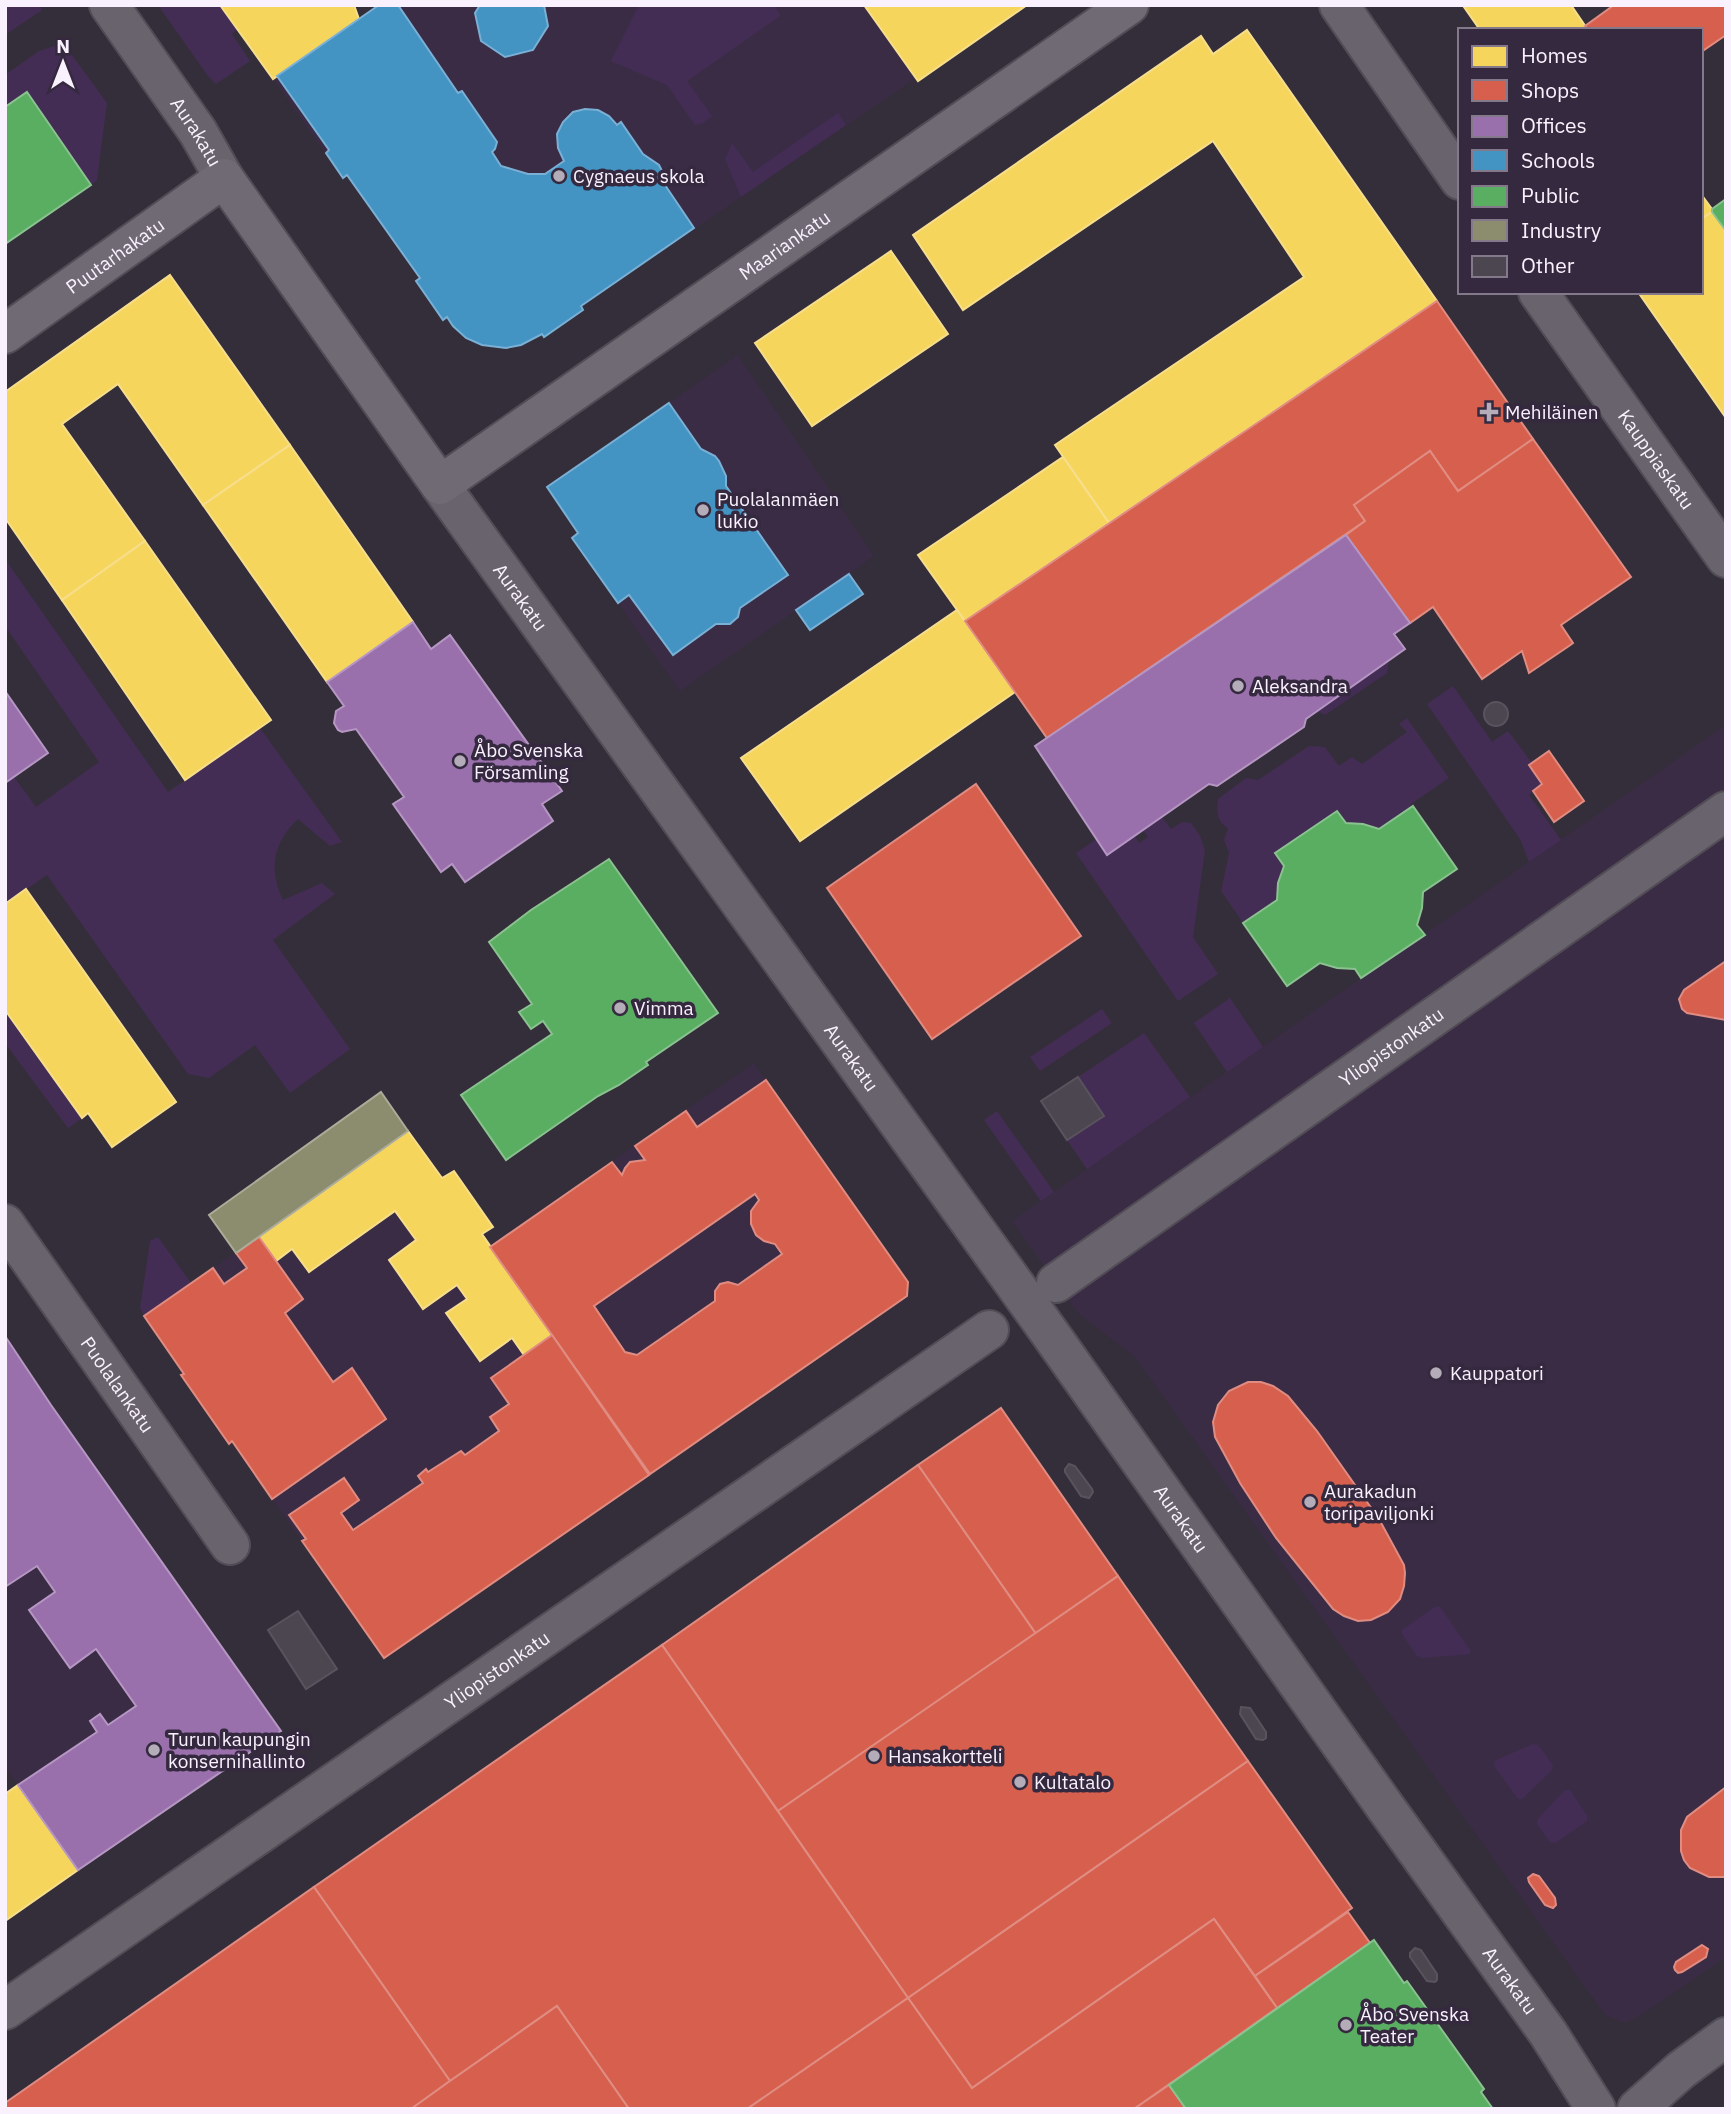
<svg xmlns="http://www.w3.org/2000/svg" width="1731" height="2114" font-family="'IBM Plex Sans',sans-serif">
<style>
.built{fill:#3b2c46}
.green{fill:#442d54}
.homes{fill:#f6d55c;stroke:#f7de8d;stroke-width:2}
.shops{fill:#d6604d;stroke:#e08c82;stroke-width:2;fill-rule:evenodd}
.offices{fill:#9970ab;stroke:#b697c4;stroke-width:2}
.schools{fill:#4393c3;stroke:#7ab0d5;stroke-width:2}
.public{fill:#5aae61;stroke:#8ac290;stroke-width:2}
.industry{fill:#8c8c6e;stroke:#adab99;stroke-width:2}
.building{fill:#4b4650;stroke:#59535e;stroke-width:2}
.lines{fill:none;stroke-linecap:round;stroke-linejoin:round}
.street-casing{stroke:#514c55;stroke-width:42}
.secondary-casing{stroke:#514c55;stroke-width:42}
.street{stroke:#68636c;stroke-width:38}
.secondary{stroke:#706a75;stroke-width:38}
.poi-dot{fill:#b4adb9;stroke:#35293f;stroke-width:2.5}
.labels{text-anchor:middle;stroke-width:7;stroke-linejoin:round;paint-order:stroke}
.street-label{font-size:19px;fill:#f9f2fe;stroke:#35293f}
.poi-label{font-size:19px;fill:#f9f2fe;stroke:#35293f;text-anchor:start}
</style>
<rect width="100%" height="100%" fill="#342e3a"/>
<!-- built -->
<g class="built">
<path d="M379,5H864L916,78L581,306L583,310L544,337L541,334L521,345L498,348L473,342L459,333L447,318L443,320L416,281L420,278L347,176L343,178L273,79Z"/>
<path d="M738,355L874,556L680,691L572,538L578,533L547,487Z"/>
<path d="M1726,725V1957L1641,2015L1627,2022H1622L1605,2015L1135,1357L1078,1313L1012,1221Z"/>
<path d="M754,1063L908,1282L906,1296L384,1658L232,1442L229,1444L184,1373L144,1317L408,1131L442,1178L454,1171L493,1227L482,1234L490,1246Z"/>
<path d="M5,1336L51,1405L281,1731L78,1870L5,1767Z"/>
</g>
<!-- green -->
<g class="green">
<path d="M5,5H39L42,10L5,35Z"/>
<path d="M158,5H220L237,29L232,34L250,61L216,84L208,76Z"/>
<path d="M639,5H775L780,16L687,81L712,116L703,123L695,125L667,85L611,61Z"/>
<path d="M63,43L107,103L97,180L91,185L27,93L5,107V75L39,51Z"/>
<path d="M838,113L846,125L741,197L725,159L732,143L753,172Z"/>
<path d="M5,559L168,792L260,728L342,842L330,846L298,819C273,843 268,868 283,900L322,883L335,894L273,940L350,1049L290,1093L255,1045L209,1078L188,1074L47,875L5,904V783L14,777L36,807L99,762L5,626Z"/>
<path d="M1389,660L1387,673L1325,715L1317,711Z"/>
<path d="M1453,686L1492,742L1508,731L1532,763L1529,765L1542,784L1529,795L1561,840L1529,862L1520,839L1427,704Z"/>
<path d="M1407,718L1449,778L1411,804L1410,808L1379,829L1363,824L1346,823L1337,811L1275,853L1284,866L1278,883L1277,900L1243,923L1221,891L1229,853L1224,840L1228,828C1217,822 1216,811 1218,799L1246,778L1258,780L1309,746L1325,747L1339,766L1352,757L1362,764L1407,732L1399,724Z"/>
<path d="M1162,817L1171,829L1182,822L1191,823L1200,836L1205,850L1193,937L1218,974L1178,1001L1076,853L1097,839L1135,836L1139,843L1148,837L1143,830Z"/>
<path d="M1230,998L1263,1047L1227,1072L1194,1023Z"/>
<path d="M1102,1009L1112,1023L1040,1071L1030,1057Z"/>
<path d="M5,1010L82,1118L68,1128L5,1043Z"/>
<path d="M1144,1033L1190,1097L1087,1169L1067,1140L1104,1116L1078,1077Z"/>
<path d="M997,1111L1054,1192L1041,1201L984,1120Z"/>
<path d="M158,1237L191,1283L144,1316L140,1308L150,1241Z"/>
<path d="M1435,1607H1440L1470,1650V1654L1422,1658L1417,1656L1402,1634V1630Z"/>
<path d="M1533,1744L1538,1745L1553,1765L1552,1770L1522,1799H1518L1495,1767L1494,1761Z"/>
<path d="M1565,1790H1570L1587,1816V1821L1555,1843L1550,1842L1537,1824V1820Z"/>
</g>
<!-- homes -->
<g class="homes">
<path d="M220,5H354L359,19L273,79Z"/>
<path d="M864,5H1027L918,81Z"/>
<path d="M1467,5H1571L1588,30H1480L1464,7Z"/>
<path d="M1247,30L1437,301L1109,523L1055,445L1304,277L1213,141L963,310L913,235L1201,36L1213,54Z"/>
<path d="M1701,194L1712,209V212L1701,219Z"/>
<path d="M1712,212L1726,231V418L1638,292H1701V219Z"/>
<path d="M891,251L948,334L812,426L755,343Z"/>
<path d="M170,275L290,445L203,505L118,384L62,424L145,541L62,600L5,518V392Z"/>
<path d="M290,445L413,622L327,682L203,505Z"/>
<path d="M1063,457L1109,523L965,621L918,555Z"/>
<path d="M145,541L271,720L185,780L62,600Z"/>
<path d="M957,610L1015,692L800,841L741,758Z"/>
<path d="M26,889L176,1102L112,1147L88,1113L82,1118L5,1010V904Z"/>
<path d="M408,1131L442,1178L454,1171L493,1227L482,1234L552,1335L524,1355L512,1338L480,1361L446,1313L467,1299L457,1285L423,1309L389,1260L416,1240L395,1211L309,1272L292,1249L276,1261L259,1237Z"/>
<path d="M18,1785L78,1870L5,1921V1794Z"/>
</g>
<!-- shops -->
<g class="shops">
<path d="M1614,5H1726V35L1701,52V30H1588L1585,26Z"/>
<path d="M1437,301L1533,439L1458,491L1430,451L1354,505L1365,521L1047,738L965,621Z"/>
<path d="M1533,439L1631,577L1561,625L1573,643L1569,646L1529,673L1522,651L1482,679L1433,607L1410,623L1346,535L1365,521L1354,505L1430,451L1458,491Z"/>
<path d="M1549,751L1584,801L1554,822L1533,791L1542,784L1529,765Z"/>
<path d="M976,784L1081,936L932,1039L827,888Z"/>
<path d="M1726,961V1020L1687,1013L1682,1009L1679,999L1684,990Z"/>
<path d="M766,1080L908,1282L907,1296L650,1474L490,1247L612,1162L622,1175L625,1168L630,1162L645,1160L635,1146L686,1111L697,1127ZM755,1194L759,1200L751,1211V1224L756,1235L764,1241L775,1244L782,1254L738,1285L728,1282L720,1284L715,1291V1301L637,1355L625,1352L594,1306Z"/>
<path d="M259,1237L303,1299L285,1313L333,1382L352,1368L386,1419L272,1499L232,1441L229,1444L181,1375L184,1374L144,1316L213,1268L224,1284L247,1268L236,1253Z"/>
<path d="M552,1335L649,1475L384,1658L302,1541L306,1539L289,1515L344,1478L359,1500L341,1513L353,1530L423,1483L418,1476L426,1469L428,1472L461,1451L465,1455L499,1431L490,1417L509,1404L491,1378Z"/>
<path d="M1248,1382H1261L1273,1386L1288,1396L1317,1431L1379,1519L1404,1565L1405,1573L1404,1586L1400,1599L1388,1612L1371,1620L1358,1621L1344,1616L1333,1609L1276,1538L1240,1483L1215,1437L1213,1422L1218,1405L1229,1391Z"/>
<path d="M1001,1408L1118,1576L1036,1634L918,1465Z"/>
<path d="M918,1465L1036,1634L778,1811L662,1645Z"/>
<path d="M1118,1576L1248,1761L908,1998L778,1811Z"/>
<path d="M662,1645L908,1998L747,2109H629L557,2006L450,2081L314,1887Z"/>
<path d="M1248,1761L1352,1908L1255,1976L1214,1919L972,2088L908,1998Z"/>
<path d="M1726,1787V1877H1709L1690,1868L1684,1860L1681,1851V1830L1687,1817Z"/>
<path d="M1533,1874L1539,1876L1555,1898L1556,1905L1553,1908L1545,1905L1529,1882L1528,1878Z"/>
<path d="M314,1887L450,2081L411,2109H5V2103Z"/>
<path d="M1348,1912L1370,1943L1277,2008L1255,1976Z"/>
<path d="M1214,1919L1277,2008L1134,2109H747L908,1998L972,2088Z"/>
<path d="M1702,1945L1708,1949L1706,1957L1682,1972L1678,1973L1675,1970L1674,1967L1676,1962Z"/>
<path d="M557,2006L629,2109H411L450,2081Z"/>
<path d="M1169,2085L1186,2109H1134Z"/>
</g>
<!-- offices -->
<g class="offices">
<path d="M1346,535L1410,623L1394,634L1405,649L1306,719L1304,727L1217,786L1209,784L1107,855L1035,746Z"/>
<path d="M413,622L431,649L450,635L562,791L542,804L553,821L465,882L452,864L441,872L393,804L404,797L356,729L342,732L338,730L334,723L336,711L344,706L327,682Z"/>
<path d="M5,691L48,753L5,783Z"/>
<path d="M5,1336L51,1405L281,1731L78,1870L18,1785L97,1732L90,1721L100,1714L108,1725L136,1706L96,1649L70,1668L29,1610L55,1592L37,1566L5,1587Z"/>
</g>
<!-- schools -->
<g class="schools">
<path d="M379,5H398L458,93L462,91L497,142L495,149L492,152L501,166L528,174H545L564,161L558,148L557,134L563,122L573,112L585,109L598,110L609,116L617,125L621,122L643,154L659,165L664,175L665,185L694,228L581,306L583,310L544,337L542,334L521,345L506,348L482,345L466,338L453,326L447,317L443,320L416,281L420,278L347,175L343,178L326,153L329,150L277,76Z"/>
<path d="M480,5H544L548,26L533,50L505,57L481,41L475,13Z"/>
<path d="M669,403L701,449L715,456L719,461L726,476V486L788,575L740,608L738,617L730,624H716L673,655L629,595L618,603L572,538L578,533L547,487Z"/>
<path d="M849,574L863,594L810,630L796,610Z"/>
</g>
<!-- public -->
<g class="public">
<path d="M27,92L91,185L5,244V107Z"/>
<path d="M1726,199V231L1712,212V209Z"/>
<path d="M1413,806L1457,869L1423,892L1422,908L1417,925L1425,935L1361,978L1355,969L1337,968L1320,963L1287,986L1243,923L1277,900L1278,883L1284,866L1275,853L1337,811L1346,823L1363,824L1379,829Z"/>
<path d="M609,859L718,1013L646,1062L648,1065L619,1085L598,1096L506,1160L461,1095L552,1034L543,1021L531,1029L519,1012L532,1004L489,942L531,910Z"/>
<path d="M1374,1940L1404,1983L1407,1981L1484,2089L1481,2092L1493,2109H1186L1169,2085Z"/>
</g>
<!-- industry -->
<path class="industry" d="M381,1092L408,1131L236,1253L209,1215Z"/>
<!-- building -->
<g class="building">
<circle cx="1496" cy="714" r="12"/>
<path d="M1078,1077L1104,1116L1067,1140L1041,1101Z"/>
<path d="M1069,1464L1075,1466L1092,1489L1093,1492L1089,1498L1081,1496L1065,1472V1469Z"/>
<path d="M298,1611L337,1669L306,1689L268,1630Z"/>
<path d="M1241,1707L1250,1708L1266,1732V1738L1263,1740L1256,1739L1240,1714Z"/>
<path d="M1415,1948L1421,1950L1437,1974V1980L1435,1982L1427,1981L1410,1957V1953Z"/>
</g>
<g class="lines">
<!-- street casing -->
<g class="street-casing">
<g id="street">
<path id="s1" d="M109,5L198,132L224,178"/>
<path d="M1339,5L1460,180"/>
<path id="s2" d="M1538,292L1726,558"/>
<path id="s3" d="M440,485L1049,1332L1386,1808L1548,2033L1596,2109"/>
<path id="s4" d="M5,1224L230,1545"/>
<path id="s5" d="M1056,1283L1726,811"/>
<path id="s6" d="M5,2010L989,1330"/>
<path d="M1637,2109L1681,2070L1726,2037"/>
</g>
</g>
<!-- secondary casing -->
<g class="secondary-casing">
<g id="secondary">
<path id="s7" d="M5,334L224,178L440,485L1129,5"/>
</g>
</g>
<!-- street -->
<use href="#street" class="street"/>
<!-- secondary -->
<use href="#secondary" class="secondary"/>
</g>
<!-- markers -->
<g class="poi-dot">
<circle cx="559" cy="176" r="7"/>
<path d="M1485.5 401.5h7v7h7v7h-7v7h-7v-7h-7v-7h7z"/>
<circle cx="703" cy="510" r="7"/>
<circle cx="1238" cy="686" r="7"/>
<circle cx="460" cy="761" r="7"/>
<circle cx="620" cy="1008" r="7"/>
<circle cx="1436" cy="1373" r="7"/>
<circle cx="1310" cy="1502" r="7"/>
<circle cx="154" cy="1750" r="7"/>
<circle cx="874" cy="1756" r="7"/>
<circle cx="1020" cy="1782" r="7"/>
<circle cx="1346" cy="2025" r="7"/>
</g>
<g class="labels">
<!-- street labels -->
<g class="street-label">
<text dy="7" stroke="none"><textPath href="#s1" startOffset="154">Aurakatu</textPath></text>
<text dy="7" stroke="none"><textPath href="#s7" startOffset="1064">Maariankatu</textPath></text>
<text dy="7" stroke="none"><textPath href="#s7" startOffset="135">Puutarhakatu</textPath></text>
<text dy="7" stroke="none"><textPath href="#s2" startOffset="205">Kauppiaskatu</textPath></text>
<text dy="7" stroke="none"><textPath href="#s3" startOffset="138">Aurakatu</textPath></text>
<text dy="7" stroke="none"><textPath href="#s5" startOffset="410">Yliopistonkatu</textPath></text>
<text dy="7" stroke="none"><textPath href="#s3" startOffset="705">Aurakatu</textPath></text>
<text dy="7" stroke="none"><textPath href="#s4" startOffset="196">Puolalankatu</textPath></text>
<text dy="7" stroke="none"><textPath href="#s3" startOffset="1272">Aurakatu</textPath></text>
<text dy="7" stroke="none"><textPath href="#s6" startOffset="598">Yliopistonkatu</textPath></text>
<text dy="7" stroke="none"><textPath href="#s3" startOffset="1839">Aurakatu</textPath></text>
</g>
<!-- poi labels -->
<g class="poi-label">
<text x="573" y="183">Cygnaeus skola</text>
<text x="1505" y="419">Mehiläinen</text>
<text x="717" y="506">Puolalanmäen<tspan x="717" dy="22">lukio</tspan></text>
<text x="1252" y="693">Aleksandra</text>
<text x="474" y="757">Åbo Svenska<tspan x="474" dy="22">Församling</tspan></text>
<text x="634" y="1015">Vimma</text>
<text x="1450" y="1380">Kauppatori</text>
<text x="1324" y="1498">Aurakadun<tspan x="1324" dy="22">toripaviljonki</tspan></text>
<text x="168" y="1746">Turun kaupungin<tspan x="168" dy="22">konsernihallinto</tspan></text>
<text x="888" y="1763">Hansakortteli</text>
<text x="1034" y="1789">Kultatalo</text>
<text x="1360" y="2021">Åbo Svenska<tspan x="1360" dy="22">Teater</tspan></text>
</g>
</g>
<!-- border -->
<rect width="1731" height="2114" fill="none" stroke="#f9f2fe" stroke-width="14"/>
<!-- legend -->
<rect x="1458" y="28" width="245" height="266" fill="#35293f" stroke="#83798b" stroke-width="2"/>
<rect x="1472" y="46" width="35" height="21" fill="#f6d55c" stroke="#83798b" stroke-width="2"/>
<text x="1521" y="63" font-size="21" fill="#f9f2fe">Homes</text>
<rect x="1472" y="80" width="35" height="21" fill="#d6604d" stroke="#83798b" stroke-width="2"/>
<text x="1521" y="98" font-size="21" fill="#f9f2fe">Shops</text>
<rect x="1472" y="116" width="35" height="21" fill="#9970ab" stroke="#83798b" stroke-width="2"/>
<text x="1521" y="133" font-size="21" fill="#f9f2fe">Offices</text>
<rect x="1472" y="150" width="35" height="21" fill="#4393c3" stroke="#83798b" stroke-width="2"/>
<text x="1521" y="168" font-size="21" fill="#f9f2fe">Schools</text>
<rect x="1472" y="186" width="35" height="21" fill="#5aae61" stroke="#83798b" stroke-width="2"/>
<text x="1521" y="203" font-size="21" fill="#f9f2fe">Public</text>
<rect x="1472" y="220" width="35" height="21" fill="#8c8c6e" stroke="#83798b" stroke-width="2"/>
<text x="1521" y="238" font-size="21" fill="#f9f2fe">Industry</text>
<rect x="1472" y="256" width="35" height="21" fill="#4b4650" stroke="#83798b" stroke-width="2"/>
<text x="1521" y="273" font-size="21" fill="#f9f2fe">Other</text>
<!-- north arrow -->
<g transform="translate(63 63)" stroke="#35293f" stroke-width="5" paint-order="stroke">
<path d="M0-5L12 26L0 18L-12 26Z" fill="#f9f2fe"/>
<text y="-10" font-size="19" font-weight="bold" text-anchor="middle" fill="#f9f2fe">N</text>
</g>
</svg>
